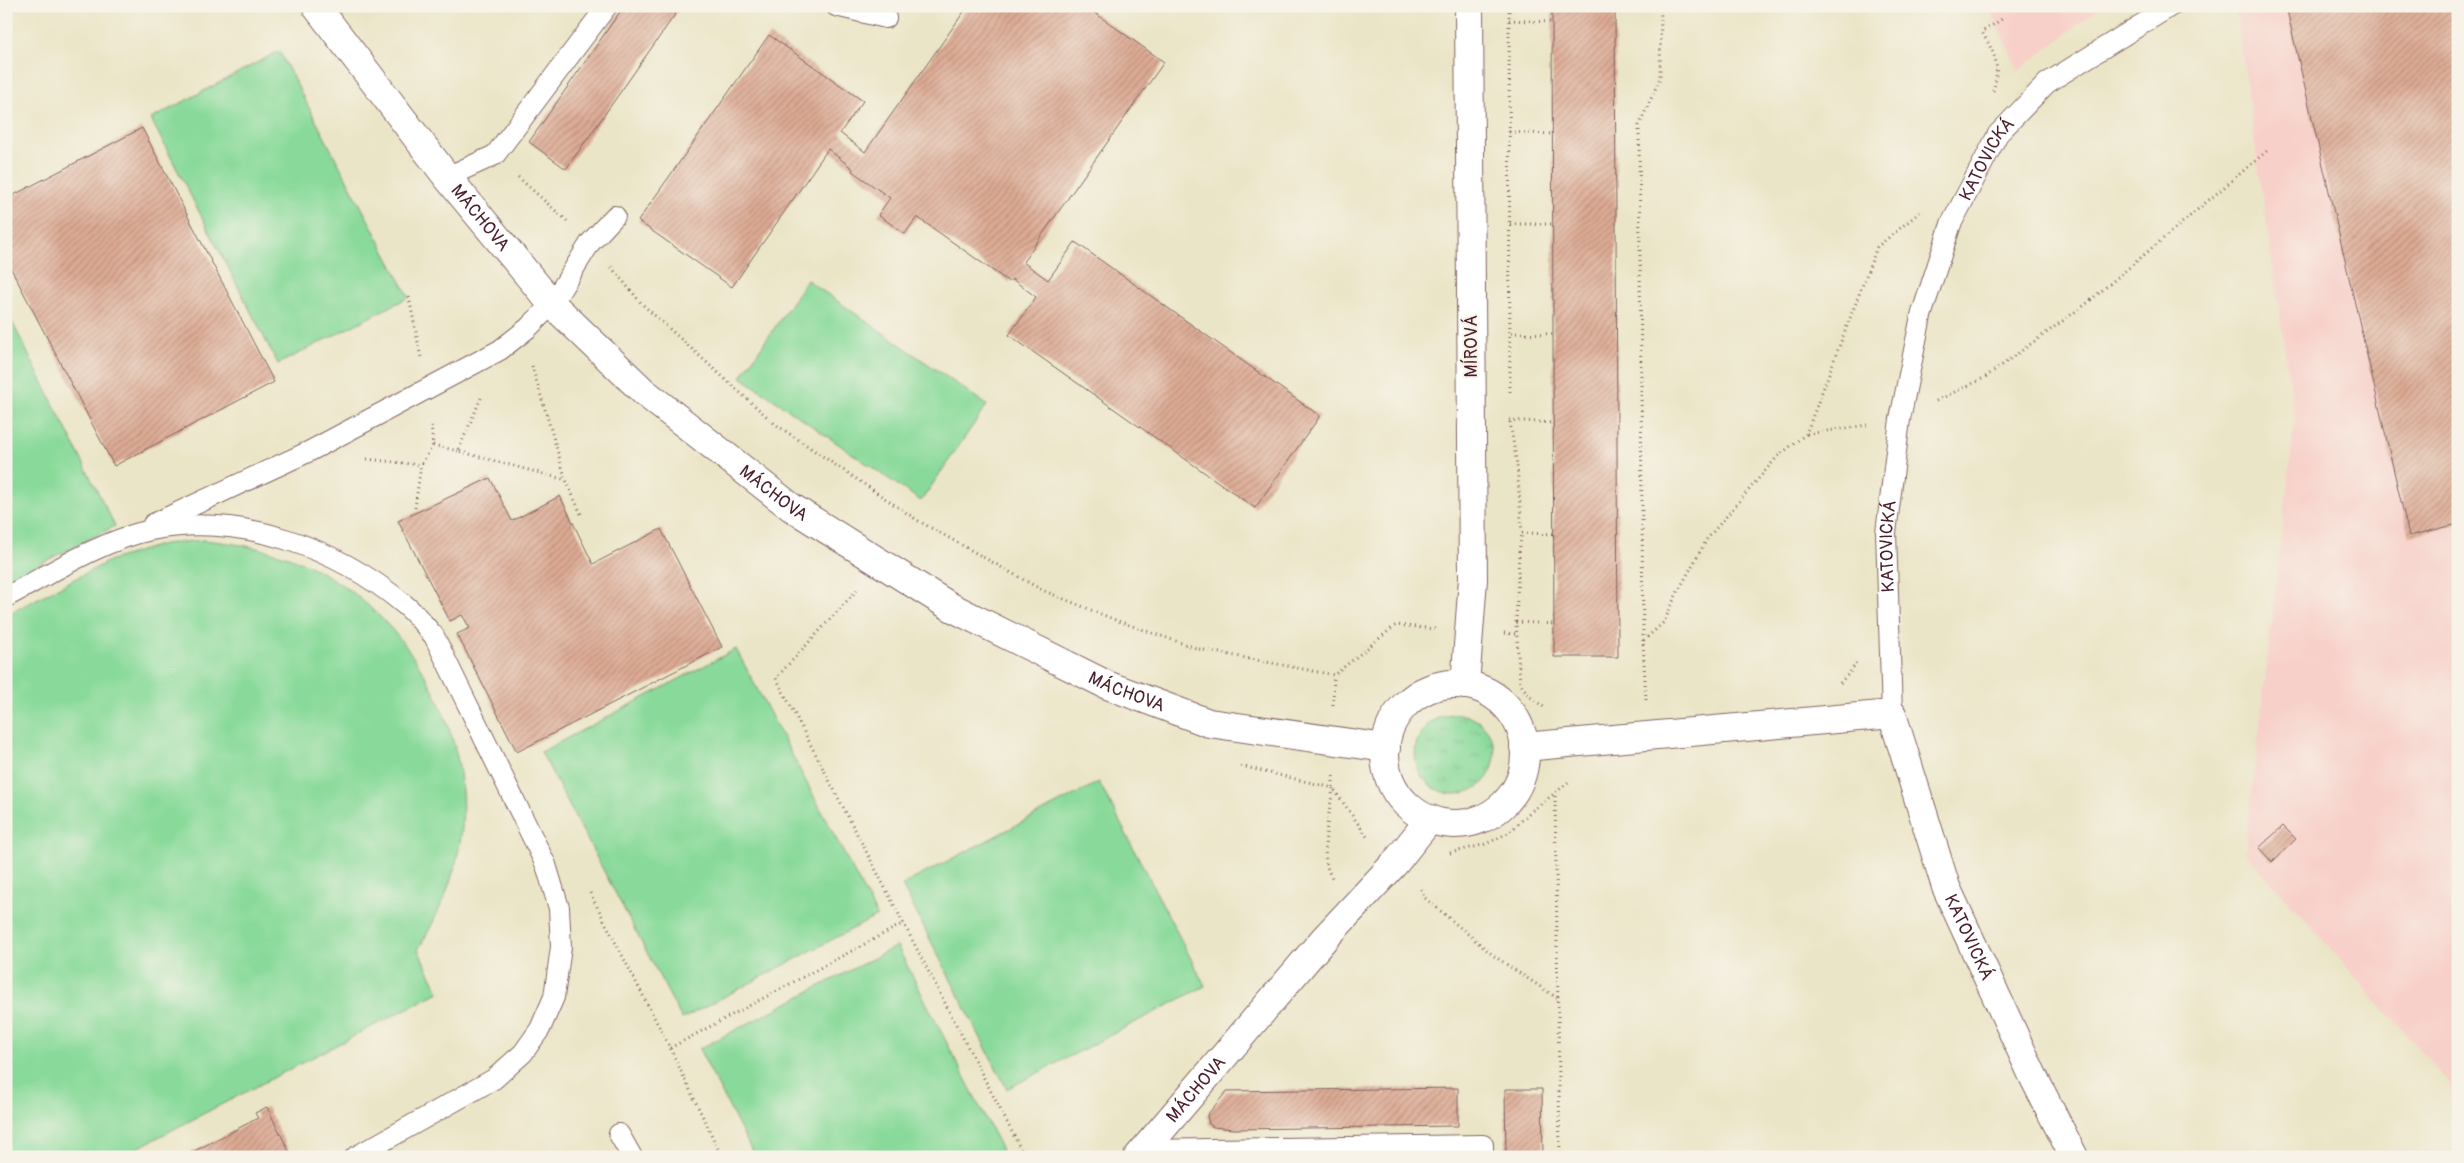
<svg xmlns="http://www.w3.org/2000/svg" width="2464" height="1163" font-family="Pangolin,sans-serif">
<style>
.built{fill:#f7d0c9}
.grass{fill:url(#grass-tufts);stroke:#6a7c62}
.pitch{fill:#89da9a;stroke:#6a7c62}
.building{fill:url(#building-hatch)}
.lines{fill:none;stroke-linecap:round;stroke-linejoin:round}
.lane-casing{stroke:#826462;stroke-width:22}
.street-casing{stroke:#826462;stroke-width:30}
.path{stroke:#826462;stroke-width:3;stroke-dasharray:1 4;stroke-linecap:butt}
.lane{stroke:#fff;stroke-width:20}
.street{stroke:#fff;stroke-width:28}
.labels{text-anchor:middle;stroke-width:4;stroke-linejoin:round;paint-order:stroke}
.street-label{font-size:18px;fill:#4a1f2b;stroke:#f7f3e8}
</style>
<defs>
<pattern id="grass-tufts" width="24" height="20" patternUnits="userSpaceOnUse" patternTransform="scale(1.25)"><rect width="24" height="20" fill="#89da9a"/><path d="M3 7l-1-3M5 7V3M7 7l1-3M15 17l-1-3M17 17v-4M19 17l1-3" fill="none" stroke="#78bb85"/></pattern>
<pattern id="building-hatch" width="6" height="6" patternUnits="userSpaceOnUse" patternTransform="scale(1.25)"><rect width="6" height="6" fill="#ddab94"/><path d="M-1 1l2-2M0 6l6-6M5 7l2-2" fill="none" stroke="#b58b79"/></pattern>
</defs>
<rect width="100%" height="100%" fill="#f7f3e8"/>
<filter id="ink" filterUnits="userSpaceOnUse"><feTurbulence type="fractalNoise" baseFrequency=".02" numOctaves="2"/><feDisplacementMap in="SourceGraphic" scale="10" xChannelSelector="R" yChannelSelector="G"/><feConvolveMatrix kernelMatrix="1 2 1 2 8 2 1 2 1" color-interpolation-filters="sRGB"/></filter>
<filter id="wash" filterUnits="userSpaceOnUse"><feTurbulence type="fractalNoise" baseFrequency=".0096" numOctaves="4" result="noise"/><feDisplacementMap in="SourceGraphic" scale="20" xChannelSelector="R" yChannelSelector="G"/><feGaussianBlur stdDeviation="1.12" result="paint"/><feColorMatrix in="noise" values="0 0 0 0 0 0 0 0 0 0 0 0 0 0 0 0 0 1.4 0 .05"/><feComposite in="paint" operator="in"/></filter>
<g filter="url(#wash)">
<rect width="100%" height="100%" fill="#ebe5c7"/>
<!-- built -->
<g class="built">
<path d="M1988,6H2102L2019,71Z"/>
<path d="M2235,6H2458V1093L2245,852L2295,419Z"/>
</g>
<!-- grass -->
<circle class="grass" cx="1455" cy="754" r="40"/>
<!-- pitch -->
<g class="pitch">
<path d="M279,51L409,297L278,364L151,119Z"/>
<path d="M807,280L987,405L921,501L741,377Z"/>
<path d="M6,310L115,526L6,581Z"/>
<path d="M203,540C232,543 260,547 288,557C394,595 471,715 462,827C458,872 440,912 418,950L439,992L120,1157H6V615L111,560L164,544Z"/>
<path d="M736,649L877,916L682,1019L541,752Z"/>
<path d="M1099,782L1205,986L1007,1089L902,885Z"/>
<path d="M897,946L1002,1150L989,1157H755L699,1049Z"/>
</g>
<g id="blocks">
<!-- building -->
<g class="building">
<path d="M624,6H674L679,9L566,169L529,142Z"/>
<path d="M968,6H1085L1164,62L1023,262L1048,280L1075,242L1320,416L1255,508L1009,335L1036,297L1012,279L1009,282L917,217L905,234L878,215L890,198L852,171L853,169L828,149L732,287L638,221L769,35L863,101L840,133L865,152Z"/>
<path d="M1552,6H1615L1618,657H1554Z"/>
<path d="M2286,6H2458V524L2409,536Z"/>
<path d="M142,128L274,382L114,466L6,259V199Z"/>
<path d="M490,478L512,521L560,496L593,564L661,529L722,647L517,752L457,634L470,628L462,615L450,621L398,521Z"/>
<path d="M2283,826L2296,839L2272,862L2259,848Z"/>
<path d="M1458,1088V1126L1233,1129L1213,1127L1209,1124L1207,1115L1227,1091Z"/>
<path d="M1505,1089H1542L1543,1157H1506Z"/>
<path d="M267,1107L292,1157H183L258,1118L255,1113Z"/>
</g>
</g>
</g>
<g filter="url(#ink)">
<use href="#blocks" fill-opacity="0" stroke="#826462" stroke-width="1"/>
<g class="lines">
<!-- lane casing -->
<g class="lane-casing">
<g id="lane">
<path d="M836,6L886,18"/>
<path d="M447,177L495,155L607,6"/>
<path d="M153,524L310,451L500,350L528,328L552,304L590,243L615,216"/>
<path d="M6,597C52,573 100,541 151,530C241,512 337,548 405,605C416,614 425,626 434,636L546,865L559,908L561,947L554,997L540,1029L523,1053L494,1079L355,1157"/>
<path id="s1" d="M1892,714L1886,533L1900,419L1921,316L1951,224L1998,134L2047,83L2171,6"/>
<path d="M619,1134L632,1157"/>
<path d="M1145,1150L1483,1145V1157"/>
</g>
</g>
<!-- street casing -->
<g class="street-casing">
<g id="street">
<path id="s2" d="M316,6L447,177L552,304L644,392L791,507L951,607L1107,685L1209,723L1386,748"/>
<circle cx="1455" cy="754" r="70"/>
<path d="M1465,685L1473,579L1469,6"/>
<path id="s3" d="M1524,747L1892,714L1946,887L2033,1076L2074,1157"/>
<path id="s4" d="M1138,1157L1324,939L1395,863L1430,819"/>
</g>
</g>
<!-- path -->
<g class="path">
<path d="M1509,6L1510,393"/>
<path d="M1509,20L1552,22"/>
<path d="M1993,91C2001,64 1995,55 1982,32L2005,17"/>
<path d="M1509,132L1552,134"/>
<path d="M518,177L567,221"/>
<path d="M1510,224H1553"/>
<path d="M611,267L642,304L775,424L917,520L1042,590L1118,621L1199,649L1334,675L1396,625L1435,629"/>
<path d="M409,297L421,358"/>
<path d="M1511,333L1553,334"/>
<path d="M532,366L566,480L581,514"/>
<path d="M481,398L458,451L566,480"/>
<path d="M1936,401L1984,378L2086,304L2268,150"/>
<path d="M1509,420L1553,423"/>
<path d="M1510,422L1517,465L1522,533L1519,551L1516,622L1520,683L1529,696L1545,708"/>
<path d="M1807,434L1867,425"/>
<path d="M433,445L458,451"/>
<path d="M367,459L421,465"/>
<path d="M415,508L421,465L433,445L431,423"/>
<path d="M1522,533L1554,534"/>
<path d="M857,590L776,678L1025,1157"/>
<path d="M1516,622L1554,624"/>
<path d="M1504,633L1516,634"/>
<path d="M1643,641L1639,126L1660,78L1661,6"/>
<path d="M1840,683L1852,670L1857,660"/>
<path d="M1646,700L1643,641L1664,622L1675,597L1707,539L1777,457L1806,434L1877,247L1920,212"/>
<path d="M1333,705L1334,675"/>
<path d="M1241,766L1333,788C1330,813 1317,859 1333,879"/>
<path d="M1333,776V788L1368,838"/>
<path d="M1450,853L1486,844L1510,832L1529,813L1555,793"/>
<path d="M1421,889L1425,898L1494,956L1557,998"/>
<path d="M590,893L670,1048L722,1157"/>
<path d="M670,1048L904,923"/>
<path d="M1560,1157L1555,793L1571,780"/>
</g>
<!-- lane -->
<use href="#lane" class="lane"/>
<!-- street -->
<use href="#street" class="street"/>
</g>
</g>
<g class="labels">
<!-- street labels -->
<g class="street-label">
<text dy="6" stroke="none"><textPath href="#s1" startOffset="572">KATOVICKÁ</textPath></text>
<text dy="6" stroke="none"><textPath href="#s2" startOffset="268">MÁCHOVA</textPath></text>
<text transform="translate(1471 346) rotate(-90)" y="6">MÍROVÁ</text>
<text dy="6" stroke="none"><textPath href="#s2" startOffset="672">MÁCHOVA</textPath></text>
<text dy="6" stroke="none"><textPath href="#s1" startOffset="168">KATOVICKÁ</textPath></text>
<text dy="6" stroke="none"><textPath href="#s2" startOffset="1078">MÁCHOVA</textPath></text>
<text dy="6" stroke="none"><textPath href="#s3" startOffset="606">KATOVICKÁ</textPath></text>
<text dy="6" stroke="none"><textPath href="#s4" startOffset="89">MÁCHOVA</textPath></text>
</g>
</g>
<!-- margin -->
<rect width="2464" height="1163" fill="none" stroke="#f7f3e8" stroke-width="25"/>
</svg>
